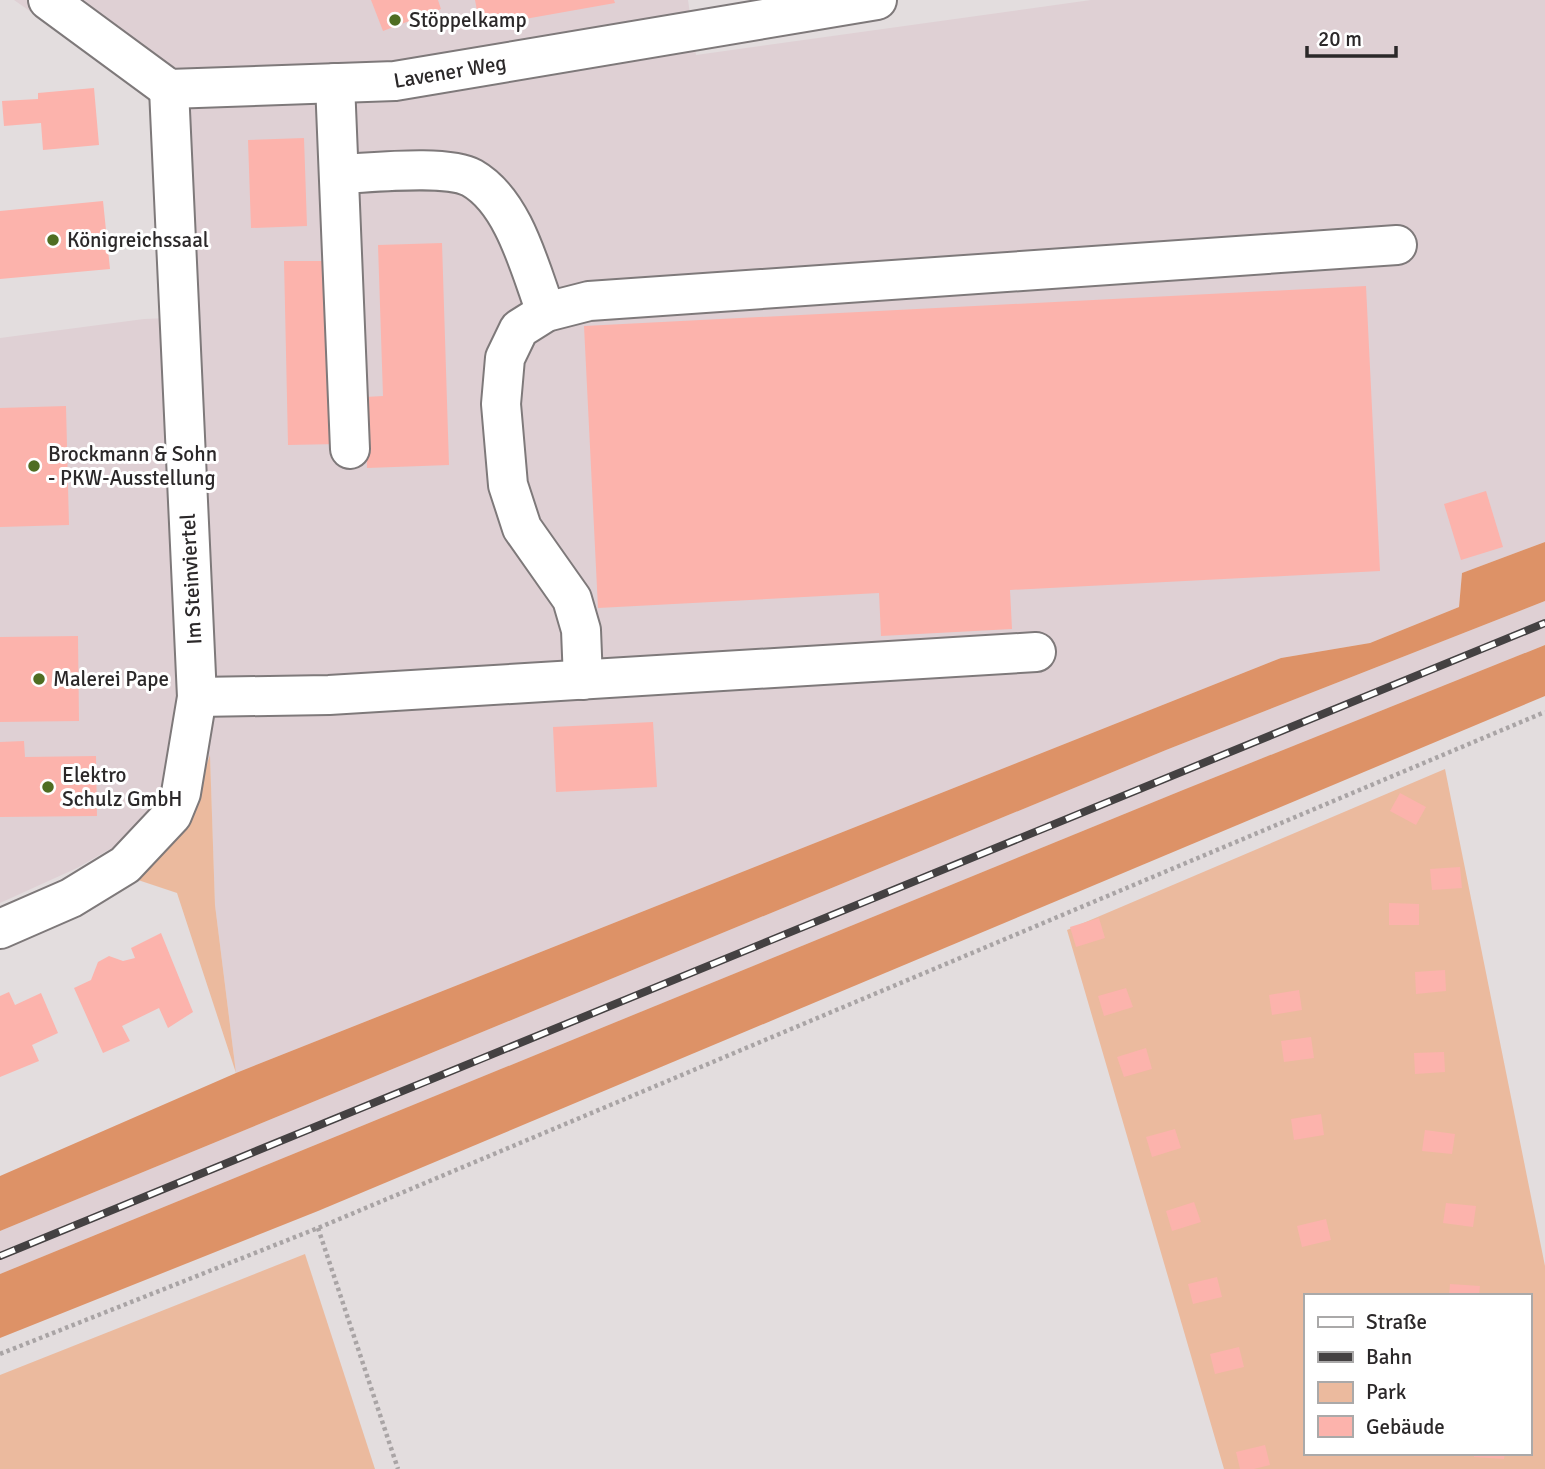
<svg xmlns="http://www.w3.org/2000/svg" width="1545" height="1469" font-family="Signika,sans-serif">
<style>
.built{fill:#dfd0d4}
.green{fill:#ebba9e;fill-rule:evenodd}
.forest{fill:#dd9267}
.building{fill:#fcb3ac}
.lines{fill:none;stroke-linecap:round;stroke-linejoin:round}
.minor-casing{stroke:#7e797a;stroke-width:42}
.path{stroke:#a9a4a5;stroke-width:4.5;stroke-dasharray:3.5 3.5;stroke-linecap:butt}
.minor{stroke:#fff;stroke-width:38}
.rail-casing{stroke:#444142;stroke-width:8}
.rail{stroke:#fff;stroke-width:5;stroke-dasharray:16;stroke-linecap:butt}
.poi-dot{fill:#4f6d22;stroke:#fff;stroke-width:2.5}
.labels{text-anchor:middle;stroke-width:6;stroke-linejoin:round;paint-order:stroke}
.poi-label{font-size:21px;fill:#2b2829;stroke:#fff;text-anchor:start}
.street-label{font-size:21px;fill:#2b2829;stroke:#fff}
</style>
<rect width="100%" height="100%" fill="#e3ddde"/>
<!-- built -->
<g class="built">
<path d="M14,0H688L696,55L1091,0H1545V542L1462,573L1459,607L1370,643L1281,658L236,1073L215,905L210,758L193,804L134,879L110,849L77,868L0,903V338L144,319L194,317L186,99L140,88Z"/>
<path d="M1545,601V645L1183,790L0,1274V1231L1166,750Z"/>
</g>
<!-- green -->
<g class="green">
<path d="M210,755L215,905L236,1073L177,893L135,879L193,804Z"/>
<path d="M1445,769L1545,1266V1469H1224L1067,930ZM1305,1296H1529V1453H1305Z"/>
<path d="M305,1254L375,1469H0V1375Z"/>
</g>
<!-- forest -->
<g class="forest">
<path d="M1545,542V601L1166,750L0,1231V1176L236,1073L1281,658L1370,643L1459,607L1462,573Z"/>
<path d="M1545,645V696L318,1211L0,1338V1274L1183,790Z"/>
</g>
<!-- building -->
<g class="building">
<path d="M371,0H438L441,9L383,31Z"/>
<path d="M475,0H614L615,3L480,27Z"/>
<path d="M94,88L99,145L43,150L41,123L4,126L2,101L38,99V93Z"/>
<path d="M304,138L307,226L251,228L248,140Z"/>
<path d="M103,201L110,269L0,279V211Z"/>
<path d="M442,243L449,465L367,468L365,397L383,396L378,245Z"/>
<path d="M284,261H325L339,444L288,445Z"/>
<path d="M1366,286L1380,571L1010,590L1012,629L881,636L879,593L598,608L584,326Z"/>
<path d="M66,406L69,525L0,527V408Z"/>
<path d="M1486,491L1503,547L1461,560L1444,504Z"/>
<path d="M78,636L79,721L0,722V637Z"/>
<path d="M653,722L657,787L556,792L553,727Z"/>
<path d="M24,741L25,757L96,756L97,816L0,817V742Z"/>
<path d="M1400,793L1426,807L1416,825L1390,811Z"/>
<path d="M1460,867L1462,888L1432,890L1430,869Z"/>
<path d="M1389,903L1419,904V925H1389Z"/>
<path d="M1099,918L1105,938L1076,947L1070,927Z"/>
<path d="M161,933L193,1012L168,1028L159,1008L122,1026L130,1041L103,1053L74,988L91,980L98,962L109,956L123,961L135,958L131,948Z"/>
<path d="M1445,970L1446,991L1416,994L1415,972Z"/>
<path d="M1126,988L1133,1007L1104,1016L1098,996Z"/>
<path d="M1299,990L1302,1010L1272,1015L1269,995Z"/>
<path d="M9,992L15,1005L41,993L58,1033L32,1045L39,1061L0,1077V996Z"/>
<path d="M1311,1037L1314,1058L1284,1062L1281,1041Z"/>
<path d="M1146,1048L1152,1069L1124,1077L1117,1057Z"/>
<path d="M1444,1052L1445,1072L1415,1074L1414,1053Z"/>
<path d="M1321,1114L1324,1135L1294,1140L1291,1119Z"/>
<path d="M1175,1129L1181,1148L1152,1157L1146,1137Z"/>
<path d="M1425,1130L1455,1134L1452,1154L1422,1151Z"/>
<path d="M1194,1202L1201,1222L1172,1231L1166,1211Z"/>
<path d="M1446,1203L1476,1206L1473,1227L1443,1223Z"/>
<path d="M1326,1219L1331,1240L1302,1247L1297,1226Z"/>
<path d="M1217,1277L1222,1297L1193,1304L1188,1284Z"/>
<path d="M1450,1284L1480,1286L1479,1296H1449Z"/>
<path d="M1239,1347L1244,1367L1215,1374L1210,1354Z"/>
<path d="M1265,1445L1270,1465L1254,1469H1240L1236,1452Z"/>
<path d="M1474,1453H1505L1504,1459L1474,1457Z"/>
</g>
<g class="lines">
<!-- minor casing -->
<g class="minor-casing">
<g id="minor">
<path id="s1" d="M48,0L169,89L395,81L877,0"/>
<path d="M335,83L350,449"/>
<path d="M339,174C369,173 447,164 472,178C514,202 530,269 546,312"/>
<path d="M583,680L581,630L572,599L522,528L508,485L501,404L505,358L519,329L546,312L589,301L1397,245"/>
<path d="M197,697L329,695L1036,652"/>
<path d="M0,929L71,898L125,865L172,815L181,793L197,697L169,89"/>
</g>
</g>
<!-- path -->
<g class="path">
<path d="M318,1228L398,1469"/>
<path d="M0,1354L318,1228L1545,712"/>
</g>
<!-- minor -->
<use href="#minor" class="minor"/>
<!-- rail casing -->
<g class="rail-casing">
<path id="rail" d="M0,1256L1545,623"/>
</g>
<!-- rail -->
<use href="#rail" class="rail"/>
</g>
<!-- markers -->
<g class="poi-dot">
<circle cx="395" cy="20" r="7"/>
<circle cx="53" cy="240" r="7"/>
<circle cx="34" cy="466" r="7"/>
<circle cx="39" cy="679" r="7"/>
<circle cx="48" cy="787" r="7"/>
</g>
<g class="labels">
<!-- poi labels -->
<g class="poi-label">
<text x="409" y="27">Stöppelkamp</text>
<text x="67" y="247">Königreichssaal</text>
<text x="48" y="461">Brockmann &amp; Sohn<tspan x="48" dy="24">- PKW-Ausstellung</tspan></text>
<text x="53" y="686">Malerei Pape</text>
<text x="62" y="782">Elektro<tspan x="62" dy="24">Schulz GmbH</tspan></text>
</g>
<!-- street labels -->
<g class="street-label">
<text dy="7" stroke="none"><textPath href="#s1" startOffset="432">Lavener Weg</textPath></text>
<text transform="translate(191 579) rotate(-93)" y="7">Im Steinviertel</text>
</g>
</g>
<!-- legend -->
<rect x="1304" y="1294" width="228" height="161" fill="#ffffff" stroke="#aaa9a9" stroke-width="2"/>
<rect x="1318" y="1317" width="35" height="10" fill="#ffffff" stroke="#aaa9a9" stroke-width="2"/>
<text x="1366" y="1329" font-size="21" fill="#2b2829">Straße</text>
<rect x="1318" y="1352" width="35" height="10" fill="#444142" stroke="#aaa9a9" stroke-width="2"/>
<text x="1366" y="1364" font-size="21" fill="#2b2829">Bahn</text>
<rect x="1318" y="1382" width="35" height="21" fill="#ebba9e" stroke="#aaa9a9" stroke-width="2"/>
<text x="1366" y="1399" font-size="21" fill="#2b2829">Park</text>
<rect x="1318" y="1416" width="35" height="21" fill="#fcb3ac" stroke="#aaa9a9" stroke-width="2"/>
<text x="1366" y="1434" font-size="21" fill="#2b2829">Gebäude</text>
<!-- scale -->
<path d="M1307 46v10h89v-10" fill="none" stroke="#2b2829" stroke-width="3.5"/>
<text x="1318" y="46" font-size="21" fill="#2b2829" stroke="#ffffff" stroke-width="5" paint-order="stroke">20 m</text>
</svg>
